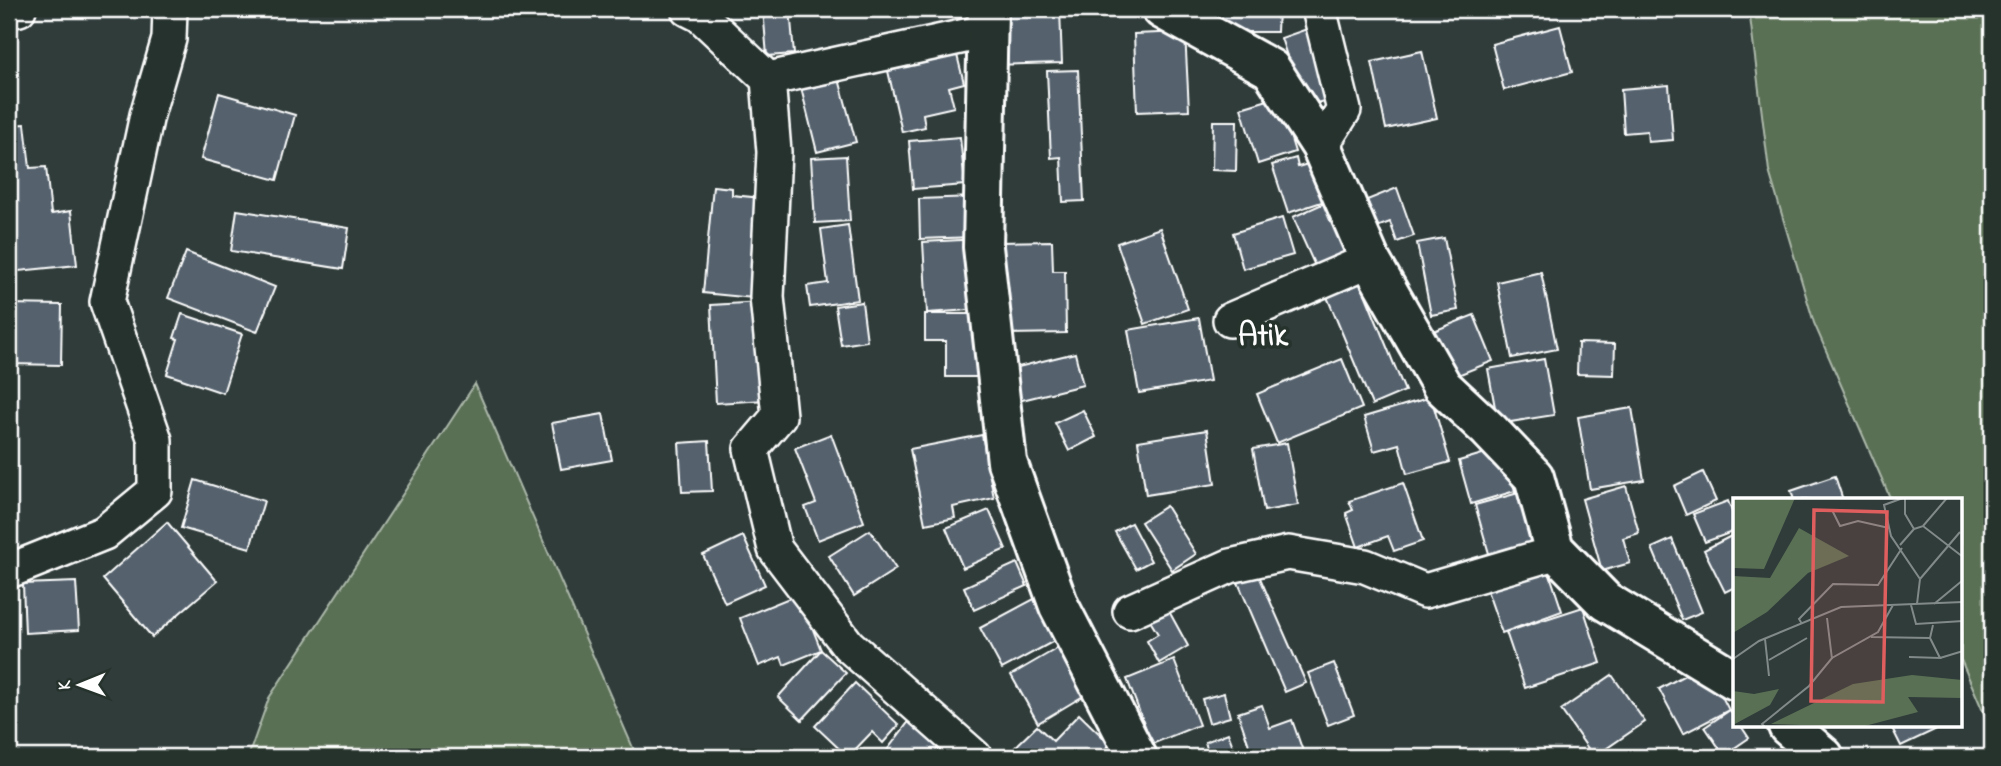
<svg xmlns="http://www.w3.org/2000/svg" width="2001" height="766" font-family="'Indie Flower',sans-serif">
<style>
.green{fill:#5a7055;stroke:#acb8aa;stroke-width:2}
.building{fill:#54626e;stroke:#fff;stroke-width:2}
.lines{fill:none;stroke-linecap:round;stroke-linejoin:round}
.street-casing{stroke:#fff;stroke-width:38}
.secondary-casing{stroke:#fff;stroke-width:44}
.street{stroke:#26332d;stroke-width:33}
.secondary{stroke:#26332d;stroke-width:38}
.labels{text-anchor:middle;stroke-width:7;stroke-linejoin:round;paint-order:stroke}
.quarter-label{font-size:32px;font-weight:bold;fill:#fff;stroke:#26332d}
.inset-road{fill:none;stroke:#828a89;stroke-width:2}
.view{fill:#e05e5e;fill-opacity:0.15;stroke:#e05e5e;stroke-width:3.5}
.inset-edge{fill:none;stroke:#fff;stroke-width:3.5}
</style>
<rect width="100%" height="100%" fill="#2f3c3a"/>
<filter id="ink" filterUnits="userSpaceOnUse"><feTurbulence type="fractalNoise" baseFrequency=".0143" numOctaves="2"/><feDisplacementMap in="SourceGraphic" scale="14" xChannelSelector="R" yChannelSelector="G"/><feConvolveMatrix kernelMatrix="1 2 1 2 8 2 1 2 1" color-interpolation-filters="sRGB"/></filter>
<g filter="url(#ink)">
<!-- green -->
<g class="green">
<path d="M1749,9H1992V732L1961,660V500H1891L1814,323L1769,171Z"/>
<path d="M475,384L637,757H248L269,698Z"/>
</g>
<!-- building -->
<g class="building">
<path d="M763,9H790L794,54L767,56Z"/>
<path d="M877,9H934L879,17Z"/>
<path d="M993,9H1060L1062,63L995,65Z"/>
<path d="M1222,9H1278L1277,32H1222Z"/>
<path d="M1560,26L1572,72L1504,90L1492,44Z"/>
<path d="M1307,29L1330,99L1304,107L1281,38Z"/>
<path d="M1185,32L1189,110L1137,112L1134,34Z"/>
<path d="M1422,51L1437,118L1386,129L1372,62Z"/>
<path d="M957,55L964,83L949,87L954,107L923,114L925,127L902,132L888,71Z"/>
<path d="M1078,70L1084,201L1063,202L1061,157L1051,158L1047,71Z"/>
<path d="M839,79L856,142L817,152L801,88Z"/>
<path d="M1669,85L1673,140L1648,142L1647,131L1624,133L1621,89Z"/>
<path d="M219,93L295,115L277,180L201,159Z"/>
<path d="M1278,97L1295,152L1258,164L1241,108Z"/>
<path d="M1213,121H1237L1236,171L1212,170Z"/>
<path d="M25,124L30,168L46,167L51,214L71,211L77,265L9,272V125Z"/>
<path d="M960,137L965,185L913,189L909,141Z"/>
<path d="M846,156L850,221L815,223L811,158Z"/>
<path d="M1296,158L1298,167L1318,161L1331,199L1288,213L1272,165Z"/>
<path d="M713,186L732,188V195L762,198L753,298L703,293Z"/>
<path d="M1397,188L1414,236L1397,242L1390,222L1377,227L1367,200Z"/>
<path d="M973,197L974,237L920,239L919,199Z"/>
<path d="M1329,201L1354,259L1319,275L1293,217Z"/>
<path d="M237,210L349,228L343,269L231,251Z"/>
<path d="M1282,218L1293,255L1243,269L1233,233Z"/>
<path d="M848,225L858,300L810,307L807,286L828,283L821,229Z"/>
<path d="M1160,228L1188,309L1145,324L1117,243Z"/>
<path d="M1444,238L1458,310L1431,315L1417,243Z"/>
<path d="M980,239L984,309L927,313L923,242Z"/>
<path d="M1052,241L1053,271H1065L1066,333L1002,334L1000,242Z"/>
<path d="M186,252L275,287L257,332L168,298Z"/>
<path d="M1541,272L1557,349L1512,358L1497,282Z"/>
<path d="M1359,279L1405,391L1372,405L1325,292Z"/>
<path d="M761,302L766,400L716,403L711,305Z"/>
<path d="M862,302L867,341L841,345L835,306Z"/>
<path d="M9,304L62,305L61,365L9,364Z"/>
<path d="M182,314L242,334L223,393L167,374L178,339L174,338Z"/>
<path d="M925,314H987L986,377H946V341H925Z"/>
<path d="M1474,315L1493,361L1453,377L1426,334Z"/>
<path d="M1199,318L1210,381L1139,393L1128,330Z"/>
<path d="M1578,343L1615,344L1614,375L1577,374Z"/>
<path d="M1075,353L1083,385L1018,401L1010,369Z"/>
<path d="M1342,359L1362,408L1277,443L1257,394Z"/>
<path d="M1544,359L1554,415L1498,424L1488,369Z"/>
<path d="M1431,397L1450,462L1407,474L1399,444L1374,451L1364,417Z"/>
<path d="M1632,408L1644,480L1590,489L1578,417Z"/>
<path d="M1083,410L1096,437L1069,451L1055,423Z"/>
<path d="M603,414L612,460L561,469L552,423Z"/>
<path d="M1207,430L1215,484L1146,495L1138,441Z"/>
<path d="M831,434L864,522L818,540L805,507L816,503L795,448Z"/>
<path d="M982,435L994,498L953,507L955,518L925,524L910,449Z"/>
<path d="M709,441L712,491L682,492L679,443Z"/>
<path d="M1287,443L1298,505L1264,511L1253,449Z"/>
<path d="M1502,448L1515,491L1471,504L1459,461Z"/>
<path d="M1703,472L1716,501L1686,515L1674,486Z"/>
<path d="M1835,476L1843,500H1794L1791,491Z"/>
<path d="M195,480L264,501L250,548L181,528Z"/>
<path d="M1403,483L1423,541L1394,551L1388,536L1358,547L1346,513L1353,510L1349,501Z"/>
<path d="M1626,486L1639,533L1623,538L1630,563L1602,571L1582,499Z"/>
<path d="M1522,492L1536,544L1490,557L1475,505Z"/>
<path d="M1728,501L1735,519V531L1705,542L1693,514Z"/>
<path d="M1166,506L1196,554L1172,570L1141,522Z"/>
<path d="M989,510L1006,549L963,568L946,528Z"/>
<path d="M167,522L217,581L152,637L103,579Z"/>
<path d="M1131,523L1151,561L1136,569L1115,532Z"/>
<path d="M870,530L896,569L854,596L829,556Z"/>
<path d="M1735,534V587L1725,592L1704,550Z"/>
<path d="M743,536L765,585L725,603L703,555Z"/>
<path d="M1672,539L1702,612L1682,620L1652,548Z"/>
<path d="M1017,563L1027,586L974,610L964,587Z"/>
<path d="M1548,569L1562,611L1502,633L1487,590Z"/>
<path d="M1257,571L1306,683L1285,692L1237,580Z"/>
<path d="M76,582L79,630L25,633L23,584Z"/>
<path d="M799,594L821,650L784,665L781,657L759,666L740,618Z"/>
<path d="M1034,599L1056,640L1002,669L980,628Z"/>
<path d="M1165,604L1188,646L1159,663L1147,641L1158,634L1147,616Z"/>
<path d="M1583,607L1601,663L1525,688L1506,632Z"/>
<path d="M1063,645L1090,692L1038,723L1011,675Z"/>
<path d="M821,650L846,673L802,720L778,697Z"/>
<path d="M1174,660L1199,725L1152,744L1127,679Z"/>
<path d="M1334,663L1354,715L1328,725L1308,673Z"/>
<path d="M1705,664L1729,710L1683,734L1659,689Z"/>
<path d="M1612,675L1645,722L1594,757L1561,710Z"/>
<path d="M855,683L899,725L883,743L872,732L848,757L815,726Z"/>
<path d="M1224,693L1230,717L1209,723L1202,699Z"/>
<path d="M1262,705L1270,728L1292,720L1305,757H1253L1238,713Z"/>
<path d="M1730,710L1735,717V726H1741L1749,738L1724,755L1705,727Z"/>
<path d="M1079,714L1110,744L1098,757H1013L1009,753L1037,726L1053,741Z"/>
<path d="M910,720L941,744L931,757H882Z"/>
<path d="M1891,726H1940L1941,727L1901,746Z"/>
<path d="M1228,733L1237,757H1210L1205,742Z"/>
</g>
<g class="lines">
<!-- street casing -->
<g class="street-casing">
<g id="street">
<path d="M688,9L700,15L768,79L774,152L767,297L779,416L751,449L775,549L848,645L975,757"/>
<path d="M1319,9L1344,110L1321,146"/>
<path d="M9,11L19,9"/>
<path d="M768,79L988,31"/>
<path d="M1230,320L1370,260"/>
<path d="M9,571L104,533L155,491V440L107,302L147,115L169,39L170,9"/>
<path d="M1130,611L1230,566L1288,553L1365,566L1425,591L1558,552"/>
</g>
</g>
<!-- secondary casing -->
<g class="secondary-casing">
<g id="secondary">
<path d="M988,9L983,247L1007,462L1059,606L1137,757"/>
<path d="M1162,9L1271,69L1321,146L1370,260L1442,386L1489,430L1534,477L1554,549L1605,601L1735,680"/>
<path d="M1788,726L1824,757"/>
</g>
</g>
<!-- street -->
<use href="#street" class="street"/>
<!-- secondary -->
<use href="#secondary" class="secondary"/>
</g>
</g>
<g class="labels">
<!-- quarter labels -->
<g class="quarter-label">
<text x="1263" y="345">Atik</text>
</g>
</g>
<!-- overview -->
<g transform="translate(1733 498)">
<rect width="229" height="229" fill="#2f3c3a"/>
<path d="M0,0H62L31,71L0,70ZM66,30L116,58L75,75L34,114L0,135V78L37,80ZM179,177L229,182V200L175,199L185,214L128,229L38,226L120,186ZM46,191L37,207L0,227V193L21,196Z" fill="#5a7055"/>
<path class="inset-road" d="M170,0L151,7L158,38L187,81L184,106M172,0V16L181,31L190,28L230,59M99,12L107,28L125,23L156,30M190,28L214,0M167,47L181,31M187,81L227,34M201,106L230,82M178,107L183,126L230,123M94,120L99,161M69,126L66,121L100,86L145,87L169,50M138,139L197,140M32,141L36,178M176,159L207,160L197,140L200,127M207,160L230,153M0,161L26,143L108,109L230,104M36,162L74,140M32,229L29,226L76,188L99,160L145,134L160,107"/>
<path class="view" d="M81,12L154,14L150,204L78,203Z"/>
<rect width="229" height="229" class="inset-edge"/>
</g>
<!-- margin -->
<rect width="2001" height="766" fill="none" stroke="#26332d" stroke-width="35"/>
<rect x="18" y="18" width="1966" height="731" fill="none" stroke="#fff" stroke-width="2.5" filter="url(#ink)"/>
<!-- north arrow -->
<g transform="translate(80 685) rotate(269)" stroke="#26332d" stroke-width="5" paint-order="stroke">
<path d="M0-5L12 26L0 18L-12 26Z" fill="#ffffff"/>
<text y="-10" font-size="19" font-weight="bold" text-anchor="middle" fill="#ffffff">K</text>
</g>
</svg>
